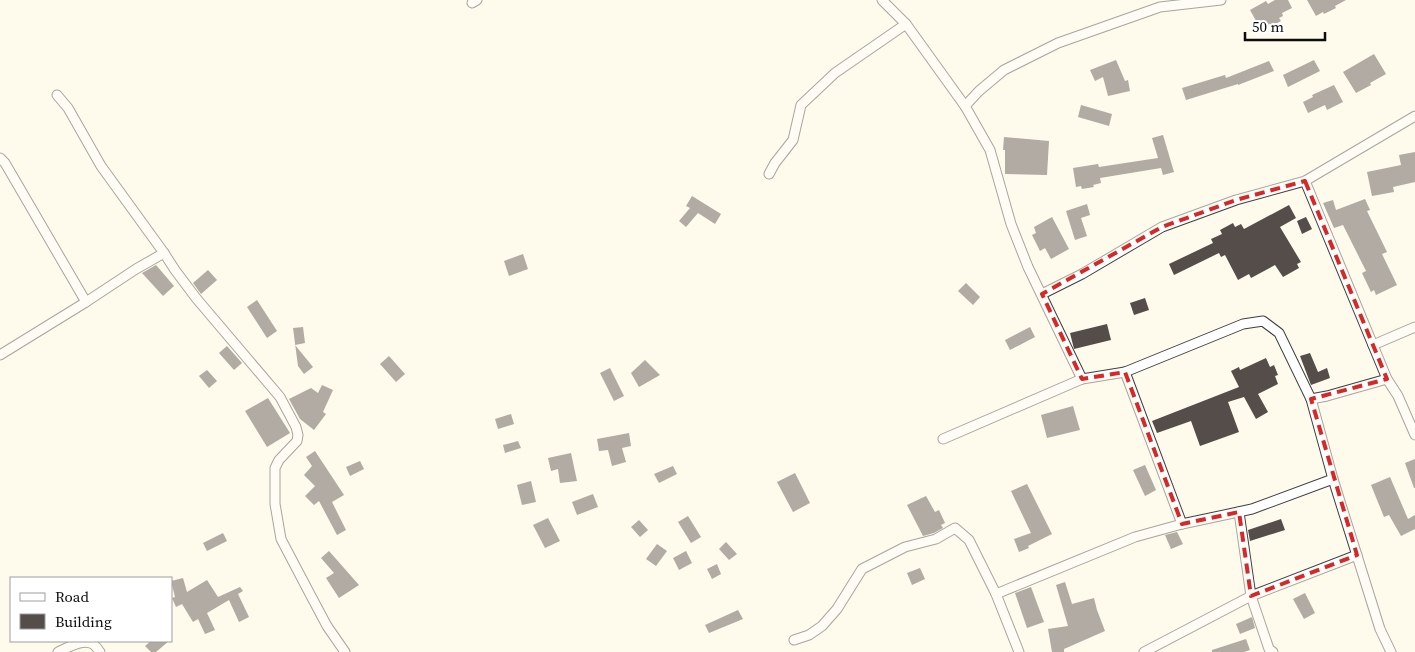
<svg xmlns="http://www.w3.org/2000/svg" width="1415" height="652" font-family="'Source Serif 4',serif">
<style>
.building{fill:#544d49}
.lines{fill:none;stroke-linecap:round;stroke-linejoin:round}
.street-casing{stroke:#3f3f3f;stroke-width:11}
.street{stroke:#fff;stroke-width:9}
.marked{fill:none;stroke:#d62828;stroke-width:4;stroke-dasharray:10 6;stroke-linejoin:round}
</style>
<rect width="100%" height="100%" fill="#fefaec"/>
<!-- building -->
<g class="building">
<path d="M1275,0H1288L1292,8L1282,13L1283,16L1279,18L1281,21L1270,27L1268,23L1260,28L1250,10L1266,1L1268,4Z"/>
<path d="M1307,0H1346L1335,6L1336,8L1324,14L1323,12L1316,16Z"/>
<path d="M1374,54L1386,74L1370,83L1371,85L1356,93L1343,72Z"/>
<path d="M1116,60L1125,81L1128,80L1130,91L1108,96L1103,77L1095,81L1090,70Z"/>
<path d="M1314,60L1320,71L1288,87L1283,75Z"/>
<path d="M1269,61L1274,71L1238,85V84L1186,100L1182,88L1225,75L1226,78Z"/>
<path d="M1334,85L1343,102L1327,110L1325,105L1308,113L1303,102L1313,97L1312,95Z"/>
<path d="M1081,105L1112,114L1109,126L1078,117Z"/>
<path d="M1163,135L1174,172L1163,175L1161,168L1100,178L1101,183L1093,185L1094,187L1082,189L1081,186L1076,187L1073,168L1098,164L1099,167L1158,158L1152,138Z"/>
<path d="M1004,137L1049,141L1047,175L1005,174V150H1003Z"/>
<path d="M1415,152V182L1393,187L1394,192L1372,196L1367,172L1401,165L1399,155Z"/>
<path d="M692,196L721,214L715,224L698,213L686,227L679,221L690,208L686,206Z"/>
<path d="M1365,199L1370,210L1367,211L1387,252L1382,254L1397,285L1376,295L1374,290L1371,292L1362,273L1366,271L1343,225L1334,228L1323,203L1333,200L1336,210Z"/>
<path d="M1087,204L1090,215L1081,218L1087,236L1075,240L1066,211Z"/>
<path d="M1289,205L1296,218L1280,227L1301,262L1297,264L1299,268L1283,277L1275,265L1251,278L1249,274L1238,280L1225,255L1221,257L1219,253L1174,275L1169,264L1213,243L1211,239L1222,234L1220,230L1233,223L1235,227L1241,224L1244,229Z"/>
<path d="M1052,217L1069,249L1051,259L1045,248L1040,251L1032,235L1036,233L1034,227Z"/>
<path d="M1306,217L1312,229L1302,234L1297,221Z"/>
<path d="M523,254L528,269L509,276L504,261Z"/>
<path d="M156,265L174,286L163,296L142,273Z"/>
<path d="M208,270L217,280L201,294L193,283Z"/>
<path d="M966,283L980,297L973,305L958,291Z"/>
<path d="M1145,298L1149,310L1134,315L1130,303Z"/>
<path d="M257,300L277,331L267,338L247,307Z"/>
<path d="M1107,324L1111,340L1074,349L1070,333Z"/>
<path d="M303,327L305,343L295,345L313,367L304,374L298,366L293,328Z"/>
<path d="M1030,327L1035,337L1010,350L1005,340Z"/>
<path d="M227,346L242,363L234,370L219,353Z"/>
<path d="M1310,353L1318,372L1327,368L1330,378L1311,385L1300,356Z"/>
<path d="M389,356L405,374L396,382L380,364Z"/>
<path d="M1266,358L1270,367L1274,365L1278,375L1275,376L1278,384L1258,394L1268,412L1256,419L1244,397L1228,402L1239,432L1200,446L1191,421L1157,433L1152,421L1239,387L1231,371L1239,367L1240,370Z"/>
<path d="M645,360L660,375L639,387L631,373Z"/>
<path d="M610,368L624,396L614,401L600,373Z"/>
<path d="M207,370L217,381L209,388L199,376Z"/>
<path d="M322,385L333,390L323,412L326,414L314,430L300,419L289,399L311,388L318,393Z"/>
<path d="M268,398L290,433L267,447L245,411Z"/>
<path d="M1073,406L1080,430L1047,438L1041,415Z"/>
<path d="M511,414L514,424L498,429L495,419Z"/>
<path d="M629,433L631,446L622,448L626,462L612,466L608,450L599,451L597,439Z"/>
<path d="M518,441L521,448L505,453L503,445Z"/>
<path d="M315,451L344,495L332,502L346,530L337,535L319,501L314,505L305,496L315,486L304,475L312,466L306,457Z"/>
<path d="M571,453L577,481L560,483L558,469L551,471L548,458Z"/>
<path d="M1415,459V488H1414L1405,463Z"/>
<path d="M360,461L364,469L350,476L346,467Z"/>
<path d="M1145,465L1156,490L1145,496L1133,470Z"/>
<path d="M673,466L677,474L659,483L654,474Z"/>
<path d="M795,473L810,503L793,512L777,482Z"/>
<path d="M1390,477L1408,519L1415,515V529L1401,536L1389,515L1384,517L1371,485Z"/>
<path d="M531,481L536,502L522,505L517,485Z"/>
<path d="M1027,484L1052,534L1028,546L1029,548L1019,552L1014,539L1031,533L1011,491Z"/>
<path d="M593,494L598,507L577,515L572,502Z"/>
<path d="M926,496L935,512L939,510L945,523L941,525L943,528L934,533L923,536L907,505Z"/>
<path d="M688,516L701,537L691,543L678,522Z"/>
<path d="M548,518L560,541L545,548L533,525Z"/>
<path d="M1281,519L1285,530L1250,541L1248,530Z"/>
<path d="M639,520L648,530L640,537L631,527Z"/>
<path d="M1177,532L1183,544L1171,549L1165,535Z"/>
<path d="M223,533L227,541L207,551L203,543Z"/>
<path d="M726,542L737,554L729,560L719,549Z"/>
<path d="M657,544L667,551L656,566L646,559Z"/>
<path d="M329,551L359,585L339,598L326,578L334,573L321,558Z"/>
<path d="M686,551L692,563L679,570L673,558Z"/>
<path d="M717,564L721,574L712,579L707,569Z"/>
<path d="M920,568L925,579L912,585L907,573Z"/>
<path d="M183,578L187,592L207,580L218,597L240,587L243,591L238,594L249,617L239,622L229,600L207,613L215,630L205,634L198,619L193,622L182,604L176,607L172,598L175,597L171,581Z"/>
<path d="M1065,582L1072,604L1094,598L1097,610L1105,631L1064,649V652H1052L1048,629L1068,626L1056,585Z"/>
<path d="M1031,587L1044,622L1027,628L1015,593Z"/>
<path d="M1305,593L1315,613L1304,619L1293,599Z"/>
<path d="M738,610L743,619L709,633L705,625Z"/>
<path d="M1252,617L1255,628L1240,634L1236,624Z"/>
<path d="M1246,639L1250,650L1244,652H1212V650Z"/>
<path d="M151,641H169L156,652H151L145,646Z"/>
</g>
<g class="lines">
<!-- street casing -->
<g class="street-casing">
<g id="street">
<path d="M882,0L906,24L965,106"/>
<path d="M472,3L477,0"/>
<path d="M57,95L68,108L101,166L164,253"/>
<path d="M0,158L5,163L86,302"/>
<path d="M769,174L775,163L793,140L801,105L835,73L906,24"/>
<path d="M1305,181L1387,379L1398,396L1415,435"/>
<path d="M1042,294L1082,274L1162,227L1236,200L1305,181L1415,116"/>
<path d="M1373,345L1415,327"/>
<path d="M0,355L86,302L136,269L164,253L175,270L196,298L280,397L296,427L298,435L297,441L279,460L275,468V504L281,539L311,596L327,626L345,652"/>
<path d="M1125,372L1182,524"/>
<path d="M1082,379L1028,267L1011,224L990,150L965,106L979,91L1004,70L1058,43L1160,7L1221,0"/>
<path d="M1387,379L1327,396L1311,399L1333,479L1380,629L1391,652"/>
<path d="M943,439L1082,379L1125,372L1243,324L1263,321L1279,333L1311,399"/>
<path d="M1239,512L1251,596L1269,649L1273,652"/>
<path d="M996,594L1135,537L1182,524L1252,509L1333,479"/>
<path d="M794,640L809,635L822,626L837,609L862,569L905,547L936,539L955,528L969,540L996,594L1019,652"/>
<path d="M58,652C67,648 85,637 94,645C97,647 98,650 100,652"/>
<path d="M1144,652L1251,596L1357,555"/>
</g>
</g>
<!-- street -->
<use href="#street" class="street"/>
</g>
<!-- marked area -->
<path d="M0 0H1415V652H0ZM1305,181L1387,379L1311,399L1357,555L1251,596L1239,512L1182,524L1125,372L1082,379L1042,294L1162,227L1236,200Z" fill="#fefaec" fill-opacity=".55" fill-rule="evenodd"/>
<path class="marked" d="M1305,181L1387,379L1311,399L1357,555L1251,596L1239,512L1182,524L1125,372L1082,379L1042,294L1162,227L1236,200Z"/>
<!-- legend -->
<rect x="10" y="577" width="162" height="65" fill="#ffffff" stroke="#9e9e9e"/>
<rect x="20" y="593" width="25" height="8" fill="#ffffff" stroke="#9e9e9e"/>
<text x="55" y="602" font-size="15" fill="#0c0c0c">Road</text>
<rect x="20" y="614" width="25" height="15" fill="#544d49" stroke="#9e9e9e"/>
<text x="55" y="627" font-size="15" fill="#0c0c0c">Building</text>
<!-- scale -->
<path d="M1245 32v8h80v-8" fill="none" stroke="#0c0c0c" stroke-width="2.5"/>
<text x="1252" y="32" font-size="15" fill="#0c0c0c" stroke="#ffffff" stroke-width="4" paint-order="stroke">50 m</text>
</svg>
